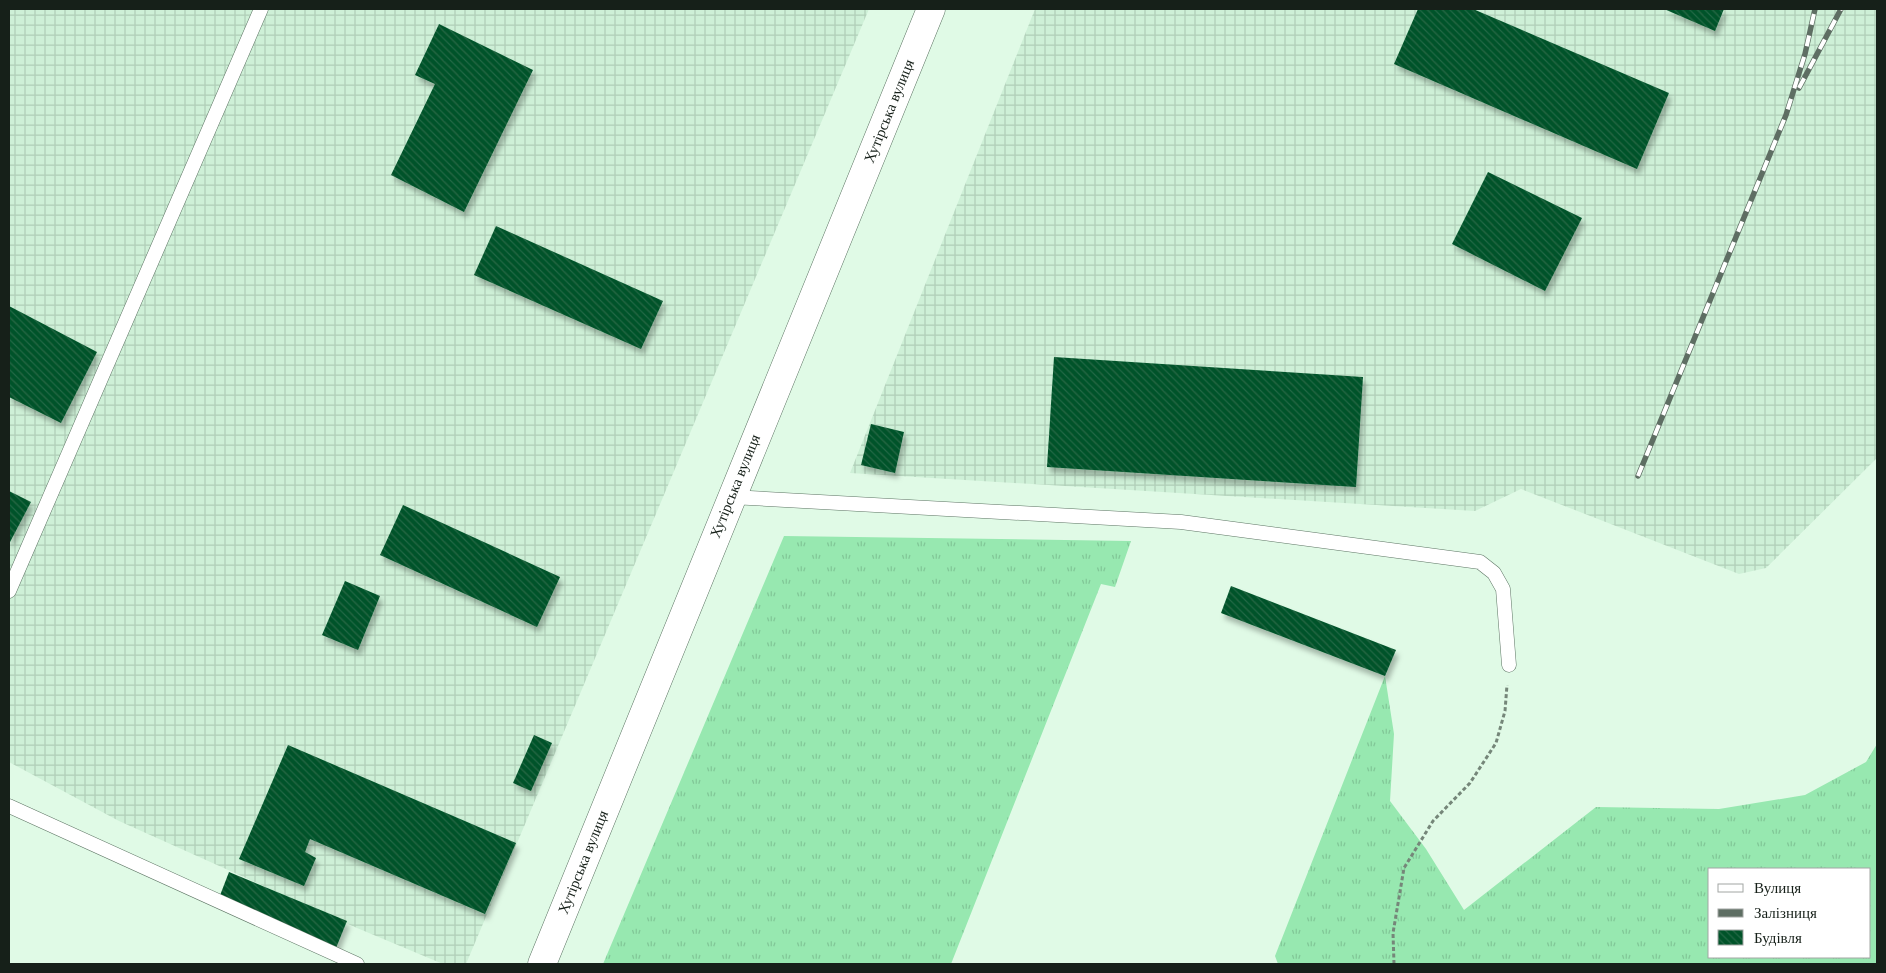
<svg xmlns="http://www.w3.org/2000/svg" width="1886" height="973" font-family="Georgia,serif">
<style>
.industrial{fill:url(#industrial-grid)}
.grass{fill:url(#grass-tufts);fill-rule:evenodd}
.building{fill:url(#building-back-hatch);filter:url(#shadow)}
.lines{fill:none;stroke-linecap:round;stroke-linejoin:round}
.service-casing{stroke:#5d7564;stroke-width:15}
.secondary-casing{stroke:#5d7564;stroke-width:29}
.path{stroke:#758679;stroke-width:3;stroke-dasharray:4 2.5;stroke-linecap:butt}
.service{stroke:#fff;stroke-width:14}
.secondary{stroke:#fff;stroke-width:28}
.rail-casing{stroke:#5e6e63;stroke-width:5.5}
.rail{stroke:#fff;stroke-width:4;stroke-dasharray:11;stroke-linecap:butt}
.labels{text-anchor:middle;stroke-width:5;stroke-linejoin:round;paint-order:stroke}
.street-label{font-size:15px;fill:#162019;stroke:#fff}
</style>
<defs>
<pattern id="industrial-grid" width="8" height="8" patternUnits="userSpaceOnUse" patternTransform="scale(1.25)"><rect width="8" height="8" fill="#cef0d7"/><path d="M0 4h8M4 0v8" fill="none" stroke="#b0ceb8"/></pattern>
<pattern id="grass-tufts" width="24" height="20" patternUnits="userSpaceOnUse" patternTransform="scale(1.25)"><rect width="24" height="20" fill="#97e8b0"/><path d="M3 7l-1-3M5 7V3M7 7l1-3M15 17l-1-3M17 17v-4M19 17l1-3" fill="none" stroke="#81c797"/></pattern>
<pattern id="building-back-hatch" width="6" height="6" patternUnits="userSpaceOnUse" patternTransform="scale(1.25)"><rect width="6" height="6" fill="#005329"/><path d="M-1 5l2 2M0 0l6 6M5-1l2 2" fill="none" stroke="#256846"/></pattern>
<filter id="shadow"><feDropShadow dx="3" dy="5.5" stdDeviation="2.5" flood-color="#0004"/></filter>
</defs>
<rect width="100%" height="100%" fill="#e0fae6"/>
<!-- industrial -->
<g class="industrial">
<path d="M9,9H869L466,964H443L357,928L119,821L9,762Z"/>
<path d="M1035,9H1877V458L1766,568L1739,574L1521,489L1475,511L850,473Z"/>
</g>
<!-- grass -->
<g class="grass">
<path d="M784,536L1131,541L1115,587L1101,584L951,964H603Z"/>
<path d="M1385,676L1394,734L1390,801L1426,849L1464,910L1596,807L1719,809L1805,795L1866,762L1877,744V964H1278L1275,956ZM1710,869H1870V957H1710Z"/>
</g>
<!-- building -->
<g class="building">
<path d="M1418,9H1473L1669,93L1637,169L1394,64Z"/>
<path d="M1664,9H1724L1715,31Z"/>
<path d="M439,24L533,70L464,212L391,175L435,84L415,75Z"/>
<path d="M1488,172L1582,218L1545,291L1452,244Z"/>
<path d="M496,226L663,301L641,349L474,275Z"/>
<path d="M9,306L97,352L61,423L9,397Z"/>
<path d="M1054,357L1363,377L1356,487L1047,467Z"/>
<path d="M871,424L904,432L895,473L861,465Z"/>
<path d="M9,491L31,502L9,544Z"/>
<path d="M403,505L560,577L537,627L380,555Z"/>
<path d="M345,581L380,596L358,650L322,635Z"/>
<path d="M1231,586L1396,650L1385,676L1221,613Z"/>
<path d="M534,735L552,743L531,791L513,783Z"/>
<path d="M288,745L516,843L485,914L310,839L305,852L316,858L304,886L239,859Z"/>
<path d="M229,872L347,921L336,948L219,898Z"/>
</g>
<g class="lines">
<!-- service casing -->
<g class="service-casing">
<g id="service">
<path d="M731,497L1181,522L1480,562L1494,573L1503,589L1509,665"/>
<path d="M9,591L261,9"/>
<path d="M9,806L357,964"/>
</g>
</g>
<!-- secondary casing -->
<g class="secondary-casing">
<path id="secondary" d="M542,964L931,9"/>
</g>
<!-- path -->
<path class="path" d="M1394,964L1393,933L1404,868L1433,821L1470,783L1496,743L1505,711L1507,685"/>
<!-- service -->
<use href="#service" class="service"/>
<!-- secondary -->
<use href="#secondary" class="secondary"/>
<!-- rail casing -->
<g class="rail-casing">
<g id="rail">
<path d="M1799,88L1841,9"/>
<path d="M1638,476L1786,115L1805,54L1815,9"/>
</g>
</g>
<!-- rail -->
<use href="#rail" class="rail"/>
</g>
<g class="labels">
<!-- street labels -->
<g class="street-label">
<text transform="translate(889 111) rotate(-68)" y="5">Хутірська вулиця</text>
<text transform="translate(735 486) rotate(-68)" y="5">Хутірська вулиця</text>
<text transform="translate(583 862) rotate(-68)" y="5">Хутірська вулиця</text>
</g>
</g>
<!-- border -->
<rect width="1886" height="973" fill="none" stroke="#162019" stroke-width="20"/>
<!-- legend -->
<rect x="1708" y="868" width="162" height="90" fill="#ffffff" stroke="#a2a6a3"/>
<rect x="1718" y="884" width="25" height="8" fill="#ffffff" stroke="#a2a6a3"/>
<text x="1754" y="893" font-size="15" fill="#162019">Вулиця</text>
<rect x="1718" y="909" width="25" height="8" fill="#5e6e63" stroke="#a2a6a3"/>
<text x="1754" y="918" font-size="15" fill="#162019">Залізниця</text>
<rect x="1718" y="930" width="25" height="15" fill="url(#building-back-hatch)" stroke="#a2a6a3"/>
<text x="1754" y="943" font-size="15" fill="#162019">Будівля</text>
</svg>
